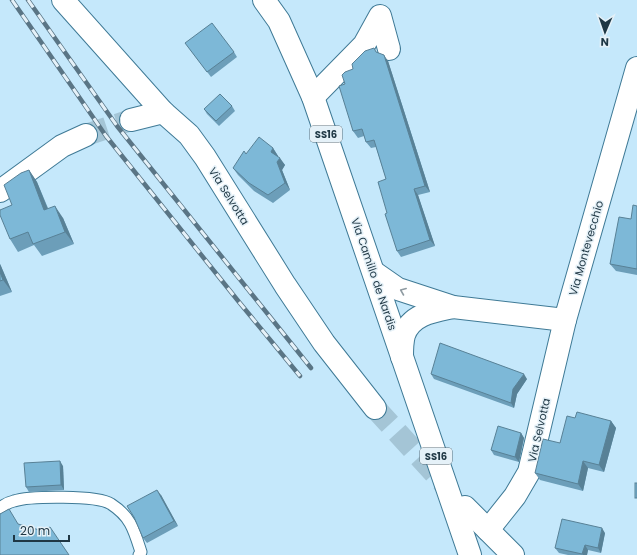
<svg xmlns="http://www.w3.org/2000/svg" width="637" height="555" font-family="Poppins,sans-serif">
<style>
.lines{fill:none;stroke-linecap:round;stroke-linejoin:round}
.street-tunnel{stroke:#a4c5d6;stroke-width:22;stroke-dasharray:22 11;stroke-linecap:butt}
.lane-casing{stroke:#3f7a96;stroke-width:13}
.street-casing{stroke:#3f7a96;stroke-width:24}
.secondary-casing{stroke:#3f7a96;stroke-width:24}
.primary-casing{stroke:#3f7a96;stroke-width:24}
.lane{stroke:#fff;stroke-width:11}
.street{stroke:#fff;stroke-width:22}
.secondary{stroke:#fff;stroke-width:22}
.primary{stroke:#fff;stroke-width:22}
.rail-casing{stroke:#5a7585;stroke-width:4.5}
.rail{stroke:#e5f1f8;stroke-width:3;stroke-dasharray:9;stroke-linecap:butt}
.wall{fill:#6c9eb9}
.shaded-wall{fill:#588196}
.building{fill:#7db8d7;stroke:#588196}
.oneway{stroke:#8f9ba2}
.labels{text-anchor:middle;stroke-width:3;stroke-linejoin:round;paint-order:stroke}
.shield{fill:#e5f1f8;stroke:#5a6f7a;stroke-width:1}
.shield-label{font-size:10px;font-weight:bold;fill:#1f3744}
.street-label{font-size:11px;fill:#1f3744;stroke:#e5f1f8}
</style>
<rect width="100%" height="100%" fill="#c5e8fb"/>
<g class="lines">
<!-- street-tunnel -->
<g class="street-tunnel">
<path d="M86,135L131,120"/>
<path d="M375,408L448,488"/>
</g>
<!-- lane casing -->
<g class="lane-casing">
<path id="lane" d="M0,508C4,505 9,502 14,501C29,496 98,495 111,504C131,517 134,530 141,552L139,555"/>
</g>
<!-- street casing -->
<g class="street-casing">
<g id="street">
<path d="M63,0L163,112L189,135L205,157L285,285L324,343L375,408"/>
<path d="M313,97L364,45L380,16L389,49"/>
<path d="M131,120L163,112"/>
<path d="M0,191L62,146L86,135"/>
<path d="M465,507L513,555"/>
<path d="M488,530L515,496L529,472L565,320"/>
</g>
</g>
<!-- secondary casing -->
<g class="secondary-casing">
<g id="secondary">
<path d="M375,273L398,289L453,307L565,320L637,68"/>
<path d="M402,357C402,350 402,342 404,335C411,314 434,311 453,307"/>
</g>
</g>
<!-- primary casing -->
<g class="primary-casing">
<path id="primary" d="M264,0L279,21L313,97L470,555"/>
</g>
<!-- lane -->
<use href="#lane" class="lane"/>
<!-- street -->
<use href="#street" class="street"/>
<!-- secondary -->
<use href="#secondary" class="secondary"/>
<!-- primary -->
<use href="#primary" class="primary"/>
<!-- rail casing -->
<g class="rail-casing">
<g id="rail">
<path d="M12,0L106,136L239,302L300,376"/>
<path d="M28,0L117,126L311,368"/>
</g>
</g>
<!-- rail -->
<use href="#rail" class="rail"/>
</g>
<!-- wall -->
<g class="wall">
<path d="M189,48L234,52L237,57L211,77Z"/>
<path d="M376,52L388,61L430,192L418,195L435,246L401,257L397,251L387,213L386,179L376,147L371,148L366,142L364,136L358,138L353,131L345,84L353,69Z"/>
<path d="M232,106L235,111L219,126L207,114L204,109Z"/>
<path d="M273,148L278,156V157L285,165L282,170L290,190L273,203L254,191L238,175L233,168L246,154Z"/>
<path d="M29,170L37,182L48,208L63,218L74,244L42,256L34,245L18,252L10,239L12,205Z"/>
<path d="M637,206V275L616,271L610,264Z"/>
<path d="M0,264L12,292L0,296Z"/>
<path d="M431,374L527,379L517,394L514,408L434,379Z"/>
<path d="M575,418L611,421L616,428L604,472L588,468L583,491L540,480L535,473L560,443Z"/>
<path d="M521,433L524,438L519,462L494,455L491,450Z"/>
<path d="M63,466L64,490L29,492L26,487Z"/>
<path d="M161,495L178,526L147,543L143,538L134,517Z"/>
<path d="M605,533L601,553L588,550L587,555H568L559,553L555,548Z"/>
</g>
<!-- shaded-wall -->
<g class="shaded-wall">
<path d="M384,55L388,61L430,192L425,186Z"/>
<path d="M273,148L278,156L276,159L271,152Z"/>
<path d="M280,158L285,165L282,170L290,190L285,183L277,162Z"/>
<path d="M29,170L37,182L53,222L44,210Z"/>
<path d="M414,189L418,195L435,246L430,240Z"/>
<path d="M55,206L63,218L74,244L65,232Z"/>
<path d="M0,264L1,266L12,292L3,280L0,272Z"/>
<path d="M524,374L527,379L517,394L514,408L511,403L513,389Z"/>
<path d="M611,421L616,428L604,472L599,465Z"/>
<path d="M521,433L524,438L519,462L515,457Z"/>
<path d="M60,461L63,466L64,490L61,485Z"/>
<path d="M583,461L588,468L583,491L578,484Z"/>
<path d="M157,490L161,495L178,526L174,521Z"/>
<path d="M602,528L605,533L601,553L598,548Z"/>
<path d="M585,545L588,550L587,555H583L582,554Z"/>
</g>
<!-- building -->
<g class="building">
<path d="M212,23L234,52L207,72L185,43Z"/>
<path d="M374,48L376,52L384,55L425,186L414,189L430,240L397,251L385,214L387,213L378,182L386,179L374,140L366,142L362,129L353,131L339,86L345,84L342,75L345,72L353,69L352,64L365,51Z"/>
<path d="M220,94L232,106L216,121L204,109Z"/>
<path d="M259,137L273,148L271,152L280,158L277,162L285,183L268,195L249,183L233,168L244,151L246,154Z"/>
<path d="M29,170L44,210L55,206L65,232L33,244L28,232L10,239L0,215V210L12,205L4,185L21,173Z"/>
<path d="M633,205L637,206V269L610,264L619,217L631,219Z"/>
<path d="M0,272L3,280L0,281Z"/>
<path d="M440,343L524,374L513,389L511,403L431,374Z"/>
<path d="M577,412L611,421L599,465L583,461L578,484L535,473L543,439L560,443L567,416L575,418Z"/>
<path d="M498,426L521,433L515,457L491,450Z"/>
<path d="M60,461L61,485L26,487L24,463Z"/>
<rect x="635" y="483" width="2" height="15"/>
<path d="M157,490L174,521L143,538L134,517L127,506Z"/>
<path d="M9,509L18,524L43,531L50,527L69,555H0V514Z"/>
<path d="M562,519L602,528L598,548L585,545L582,554L555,548Z"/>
</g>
<!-- one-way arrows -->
<defs><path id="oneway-chevron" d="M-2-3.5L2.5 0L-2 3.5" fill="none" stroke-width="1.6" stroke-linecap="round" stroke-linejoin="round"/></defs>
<use class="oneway" href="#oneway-chevron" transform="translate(403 291) rotate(-158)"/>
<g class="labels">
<!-- shield labels -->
<g class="shield">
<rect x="310" y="126" width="32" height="16" rx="3"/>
<rect x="420" y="448" width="32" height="16" rx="3"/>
</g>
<g class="shield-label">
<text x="326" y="138">SS16</text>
<text x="436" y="460">SS16</text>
</g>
<!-- street labels -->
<g class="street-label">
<text transform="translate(229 196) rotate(58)" y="4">Via Selvotta</text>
<text transform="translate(586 248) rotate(-74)" y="4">Via Montevecchio</text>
<text transform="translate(374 274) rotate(71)" y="4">Via Camillo de Nardis</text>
<text transform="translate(539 430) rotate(-77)" y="4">Via Selvotta</text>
</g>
</g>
<!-- north arrow -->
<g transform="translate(605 32) rotate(182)" stroke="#e5f1f8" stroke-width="3" paint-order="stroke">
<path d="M0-3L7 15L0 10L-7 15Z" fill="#1f3744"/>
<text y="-6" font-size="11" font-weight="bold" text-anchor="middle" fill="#1f3744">N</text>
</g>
<!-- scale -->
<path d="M14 535v6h55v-6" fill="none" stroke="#1f3744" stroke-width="2"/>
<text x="20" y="535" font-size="12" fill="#1f3744" stroke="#e5f1f8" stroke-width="3" paint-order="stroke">20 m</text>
</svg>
